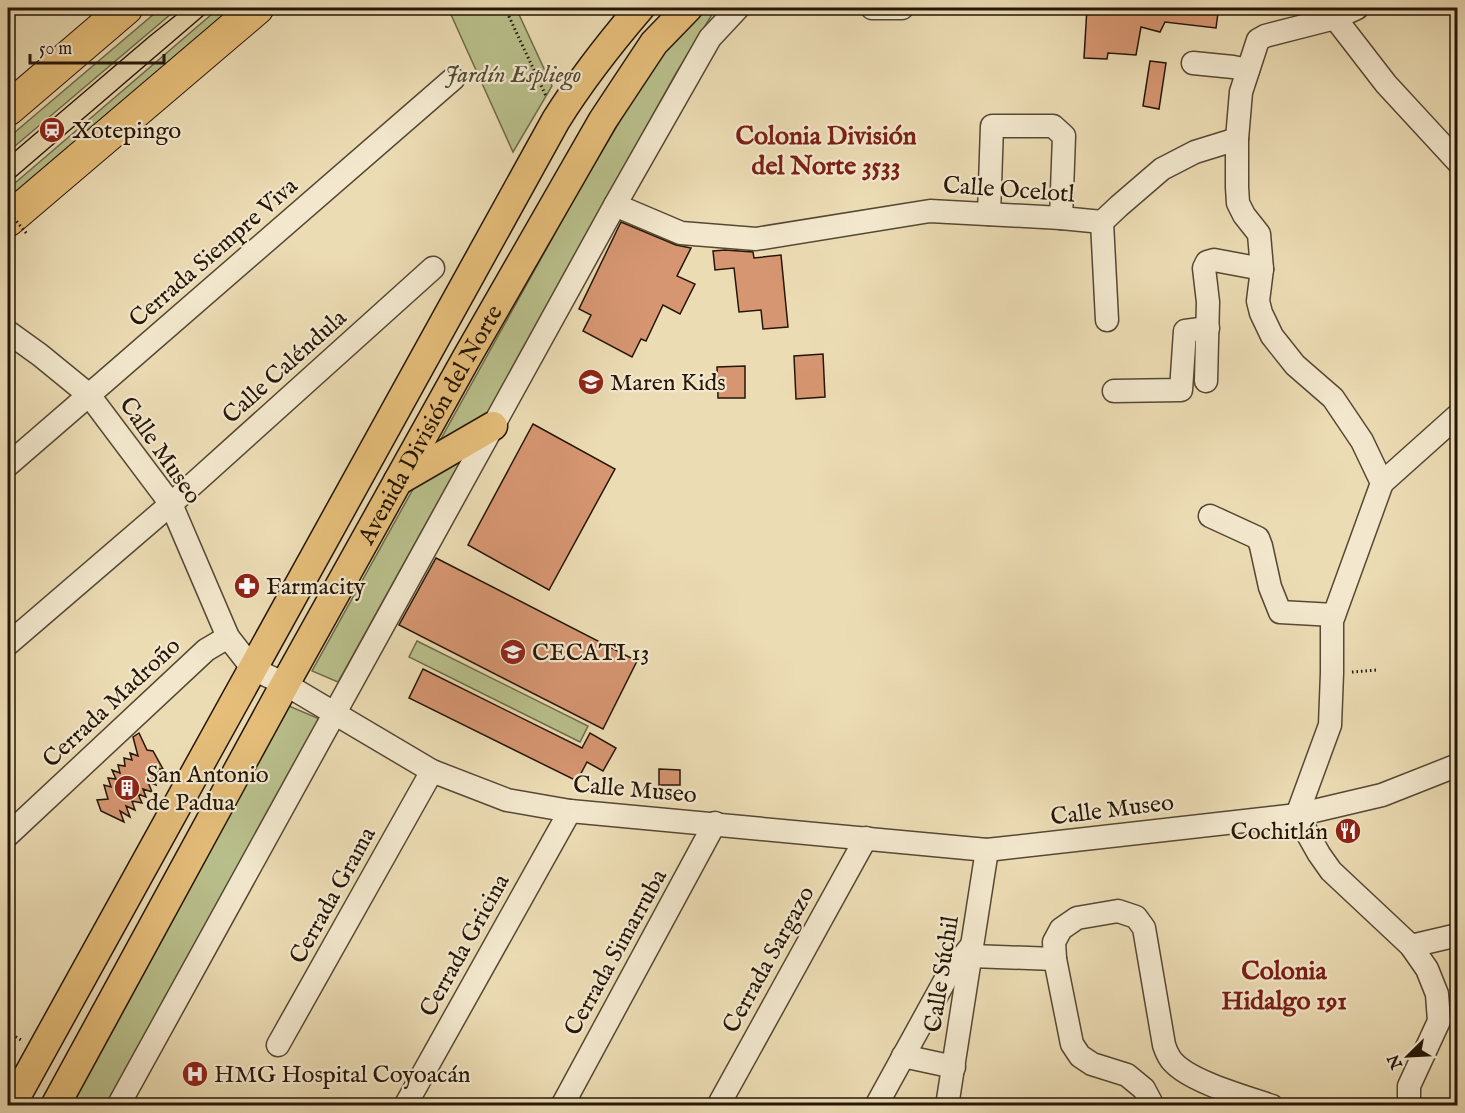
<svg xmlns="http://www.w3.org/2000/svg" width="1465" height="1113" font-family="'IM FELL English',serif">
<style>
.green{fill:#b9c08c;stroke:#6e6b4a;stroke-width:1.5}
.building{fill:#d69671;stroke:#241608;stroke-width:1.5}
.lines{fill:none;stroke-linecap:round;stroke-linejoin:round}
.minor-casing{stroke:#564833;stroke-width:25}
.major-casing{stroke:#241608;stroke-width:31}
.highway-casing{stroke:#241608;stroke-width:35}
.path{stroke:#241608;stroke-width:3;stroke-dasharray:1.5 3;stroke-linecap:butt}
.minor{stroke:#f3e8ce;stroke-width:22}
.major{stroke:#e6be7a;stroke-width:28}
.highway{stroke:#e6be7a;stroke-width:33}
.tram{stroke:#241608;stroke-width:1.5}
.path-bridge{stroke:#241608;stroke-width:3;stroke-dasharray:1.5 3;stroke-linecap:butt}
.labels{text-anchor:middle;stroke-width:4.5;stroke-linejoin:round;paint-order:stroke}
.park-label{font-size:24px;font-style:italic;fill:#514930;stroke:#f3e8ce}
.poi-label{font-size:24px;fill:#241608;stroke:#f3e8ce;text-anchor:start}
.street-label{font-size:24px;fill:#241608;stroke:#f3e8ce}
.neighbourhood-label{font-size:26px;font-weight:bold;fill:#7a1f14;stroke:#f3e8ce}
</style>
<rect width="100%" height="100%" fill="#ecdcb4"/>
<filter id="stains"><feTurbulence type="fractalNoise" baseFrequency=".00333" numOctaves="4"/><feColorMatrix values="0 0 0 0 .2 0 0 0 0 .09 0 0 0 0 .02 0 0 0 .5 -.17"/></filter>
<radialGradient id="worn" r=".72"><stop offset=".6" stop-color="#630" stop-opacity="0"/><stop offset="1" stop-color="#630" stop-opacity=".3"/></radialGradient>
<!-- green -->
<g class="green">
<path d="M161,8H178L8,152V138Z"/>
<path d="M219,8H231L8,199V189Z"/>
<path d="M448,8H516L552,86L513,152Z"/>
<path d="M706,8H716L675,75L338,682L312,671L583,183L660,54Z"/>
<path d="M417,641L588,726L580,742L409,657Z"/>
<path d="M289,706L322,720L107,1105L72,1106Z"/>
</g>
<!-- building -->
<g class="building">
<path d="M1087,8H1196V10H1199L1200,13L1209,12L1218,13L1216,28L1165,22L1160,32L1141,27L1136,55L1108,53L1107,59L1084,58Z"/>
<path d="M1150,61L1166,63L1159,109L1143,106Z"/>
<path d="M621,222L676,245L691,248L677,276L695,284L680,314L663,305L646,341L641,339L632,357L583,331L591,315L579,309Z"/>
<path d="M725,250L753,252L754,258L781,255L788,327L763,329L761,310L739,312L734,268L715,270L713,251Z"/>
<path d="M823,354L825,397L796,399L794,356Z"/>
<path d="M745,366V398H718L717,367Z"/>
<path d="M533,424L615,469L549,590L468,545Z"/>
<path d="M436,558L637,661L603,729L399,625Z"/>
<path d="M423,669L582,748L590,733L616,748L603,771L587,762L577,781L409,698Z"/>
<path d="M139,733L147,750L153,751L163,769H157L160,776L152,775L156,785L148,782L152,792L143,789L146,797L138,794L142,803L132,801L135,810L126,806L130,817L120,811L124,822L101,811L97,800L108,799L104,785L111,787L108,778L116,779L112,770L120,773L118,765L125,766L124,758L132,760L130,753L138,756L133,737Z"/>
<path d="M659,769L680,770V785H659Z"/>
</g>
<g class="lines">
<!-- minor casing -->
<g class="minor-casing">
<g id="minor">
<path d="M872,8H902"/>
<path d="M1330,8L1335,18L1386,84L1458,162"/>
<path d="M1357,8L1335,18L1265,36L1258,40L1241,92L1237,139V187L1238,203L1244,215L1259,234L1262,269L1258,301L1261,313L1272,336L1295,365L1333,398L1362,441L1382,483L1332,621V673L1330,725L1297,815L1319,854L1331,871L1411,946L1427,969L1437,994L1439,1021L1409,1086V1106"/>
<path d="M1193,63L1233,67L1248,70"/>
<path d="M615,205L681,233L756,239L930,211L1061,218L1102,222L1119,206L1162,169L1195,152L1237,139"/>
<path d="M989,214L992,126H1053L1064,136L1061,218"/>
<path d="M1102,222L1107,320"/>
<path d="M8,332L40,355L89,395L171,504L228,637L253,669L285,684L432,771L507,800L570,811L987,850L1297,815L1382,795L1458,765"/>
<path d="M1206,381L1208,302L1204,268L1207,262L1214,260L1262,269"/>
<path d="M1114,391L1181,390L1185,331L1208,328"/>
<path d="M8,465L89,395L453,79"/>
<path d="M1382,483L1458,415"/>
<path d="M1210,516L1258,538L1261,546L1270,587L1280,612L1334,615"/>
<path d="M8,644L171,504L433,268"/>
<path d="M8,835L206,650L228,637"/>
<path d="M1411,946L1458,935"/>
<path d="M971,956L1055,959"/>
<path d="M278,1045L432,771"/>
<path d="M903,1056L954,1067"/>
<path d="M118,1106L615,205L710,38L738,8"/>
<path d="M405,1106L570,811"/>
<path d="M562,1106L715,823"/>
<path d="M718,1106L866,838"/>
<path d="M876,1106L948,975L972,945"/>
<path d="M947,1106L987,850"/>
<path d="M1153,1106L1144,1089L1127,1075L1092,1064L1080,1056L1072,1044L1055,959L1054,942L1061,929L1077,918L1118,911L1136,917L1144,928L1164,1045C1166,1051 1169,1058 1173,1062C1191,1082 1246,1097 1272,1106"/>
</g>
</g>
<!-- major casing -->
<g class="major-casing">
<g id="major">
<path d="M398,481L493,426"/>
<path d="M11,1106L556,120C581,80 610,43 640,8"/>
<path id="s1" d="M55,1106L285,684L467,357L603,120L654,43L688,8"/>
</g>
</g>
<!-- highway casing -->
<g class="highway-casing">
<g id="highway">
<path d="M8,109L126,8"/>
<path d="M8,220L257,8"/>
</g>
</g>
<!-- path -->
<g class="path">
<path d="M505,8L546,96"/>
<path d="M1352,672L1377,670"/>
<path d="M8,1032L21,1040"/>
</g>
<!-- minor -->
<use href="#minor" class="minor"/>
<!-- major -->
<use href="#major" class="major"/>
<!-- highway -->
<use href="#highway" class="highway"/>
<!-- tram -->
<g class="tram">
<path d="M8,157L150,36L185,8"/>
<path d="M8,183L212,8"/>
</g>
<!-- path-bridge -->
<path class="path-bridge" d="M8,211L27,234"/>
</g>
<!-- icons -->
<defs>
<g id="station-disc" transform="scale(1.35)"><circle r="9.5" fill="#8f2418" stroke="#f3e8ce"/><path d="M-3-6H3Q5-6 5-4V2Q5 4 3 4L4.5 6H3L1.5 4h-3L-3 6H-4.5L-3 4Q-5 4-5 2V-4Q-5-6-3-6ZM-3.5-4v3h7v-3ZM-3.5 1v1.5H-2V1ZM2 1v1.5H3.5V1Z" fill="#fff"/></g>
<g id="school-disc" transform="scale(1.35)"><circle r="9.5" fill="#8f2418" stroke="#f3e8ce"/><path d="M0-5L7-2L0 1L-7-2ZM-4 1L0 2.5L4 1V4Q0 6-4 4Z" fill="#fff"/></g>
<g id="pharmacy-disc" transform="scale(1.35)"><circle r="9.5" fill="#8f2418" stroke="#f3e8ce"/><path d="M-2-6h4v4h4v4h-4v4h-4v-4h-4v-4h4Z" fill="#fff"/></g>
<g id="university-disc" transform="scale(1.35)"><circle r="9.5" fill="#8f2418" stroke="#f3e8ce"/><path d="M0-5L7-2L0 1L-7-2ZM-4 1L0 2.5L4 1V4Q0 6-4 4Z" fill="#fff"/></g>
<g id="building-disc" transform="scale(1.35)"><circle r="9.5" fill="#8f2418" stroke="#f3e8ce"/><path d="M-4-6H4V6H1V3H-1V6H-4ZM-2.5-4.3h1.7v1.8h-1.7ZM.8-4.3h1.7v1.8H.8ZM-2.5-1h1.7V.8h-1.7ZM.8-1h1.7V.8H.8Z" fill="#fff"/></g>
<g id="restaurant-disc" transform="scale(1.35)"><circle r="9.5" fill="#8f2418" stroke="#f3e8ce"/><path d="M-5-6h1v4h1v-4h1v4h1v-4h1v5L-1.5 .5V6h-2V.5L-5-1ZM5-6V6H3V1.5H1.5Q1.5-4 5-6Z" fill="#fff"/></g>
<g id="hospital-disc" transform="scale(1.35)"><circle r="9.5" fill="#8f2418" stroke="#f3e8ce"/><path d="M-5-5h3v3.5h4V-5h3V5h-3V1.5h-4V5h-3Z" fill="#fff"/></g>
</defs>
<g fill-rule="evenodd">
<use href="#station-disc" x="52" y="130"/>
<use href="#school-disc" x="591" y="382"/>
<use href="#pharmacy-disc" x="247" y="586"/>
<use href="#university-disc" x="513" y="652"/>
<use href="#building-disc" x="127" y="788"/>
<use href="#restaurant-disc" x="1348" y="831"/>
<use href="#hospital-disc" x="195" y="1074"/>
</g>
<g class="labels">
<!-- park labels -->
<g class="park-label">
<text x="513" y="82">Jardín Espliego</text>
</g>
<!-- poi labels -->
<g class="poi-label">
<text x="72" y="138">Xotepingo</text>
<text x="610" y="390">Maren Kids</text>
<text x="266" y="594">Farmacity</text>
<text x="532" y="660">CECATI 13</text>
<text x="146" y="782">San Antonio<tspan x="146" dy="28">de Padua</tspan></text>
<text x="1328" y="839" text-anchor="end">Cochitlán</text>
<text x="214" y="1082">HMG Hospital Coyoacán</text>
</g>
<!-- street labels -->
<g class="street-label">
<text transform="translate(1009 189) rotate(4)" y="8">Calle Ocelotl</text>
<text transform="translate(213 252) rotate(-41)" y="8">Cerrada Siempre Viva</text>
<text transform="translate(284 366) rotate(-42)" y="8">Calle Caléndula</text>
<text dy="8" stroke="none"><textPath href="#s1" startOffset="778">Avenida División del Norte</textPath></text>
<text transform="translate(161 450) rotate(55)" y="8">Calle Museo</text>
<text transform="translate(111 702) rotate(-43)" y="8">Cerrada Madroño</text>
<text transform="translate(635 789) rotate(5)" y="8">Calle Museo</text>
<text transform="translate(1112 809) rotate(-7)" y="8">Calle Museo</text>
<text transform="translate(332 895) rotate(-61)" y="8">Cerrada Grama</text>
<text transform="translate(464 945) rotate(-61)" y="8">Cerrada Gricina</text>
<text transform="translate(615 952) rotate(-61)" y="8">Cerrada Simarruba</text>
<text transform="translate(768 959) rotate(-61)" y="8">Cerrada Sargazo</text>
<text transform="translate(941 974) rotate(-81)" y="8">Calle Súchil</text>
</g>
<!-- neighbourhood labels -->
<g class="neighbourhood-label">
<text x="826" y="144">Colonia División<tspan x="826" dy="30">del Norte 3533</tspan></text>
<text x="1284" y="979">Colonia<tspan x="1284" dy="30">Hidalgo 191</tspan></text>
</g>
</g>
<!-- margin -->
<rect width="1465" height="1113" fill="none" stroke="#ecdcb4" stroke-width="30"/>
<rect x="9" y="9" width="1447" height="1095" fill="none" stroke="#241608" stroke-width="3"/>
<rect x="15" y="15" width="1435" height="1083" fill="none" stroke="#241608" stroke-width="1.5"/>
<!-- north arrow -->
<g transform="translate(1408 1056) rotate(246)" stroke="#f3e8ce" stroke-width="4.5" paint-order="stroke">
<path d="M0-4.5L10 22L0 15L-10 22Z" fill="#241608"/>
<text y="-9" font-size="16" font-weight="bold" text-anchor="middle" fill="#241608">N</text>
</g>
<!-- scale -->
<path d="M30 54v9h134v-9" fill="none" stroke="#241608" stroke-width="3"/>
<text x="39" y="54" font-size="18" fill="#241608" stroke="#f3e8ce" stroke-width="4.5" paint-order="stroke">50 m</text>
<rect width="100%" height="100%" filter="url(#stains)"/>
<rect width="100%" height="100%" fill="url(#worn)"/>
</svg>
